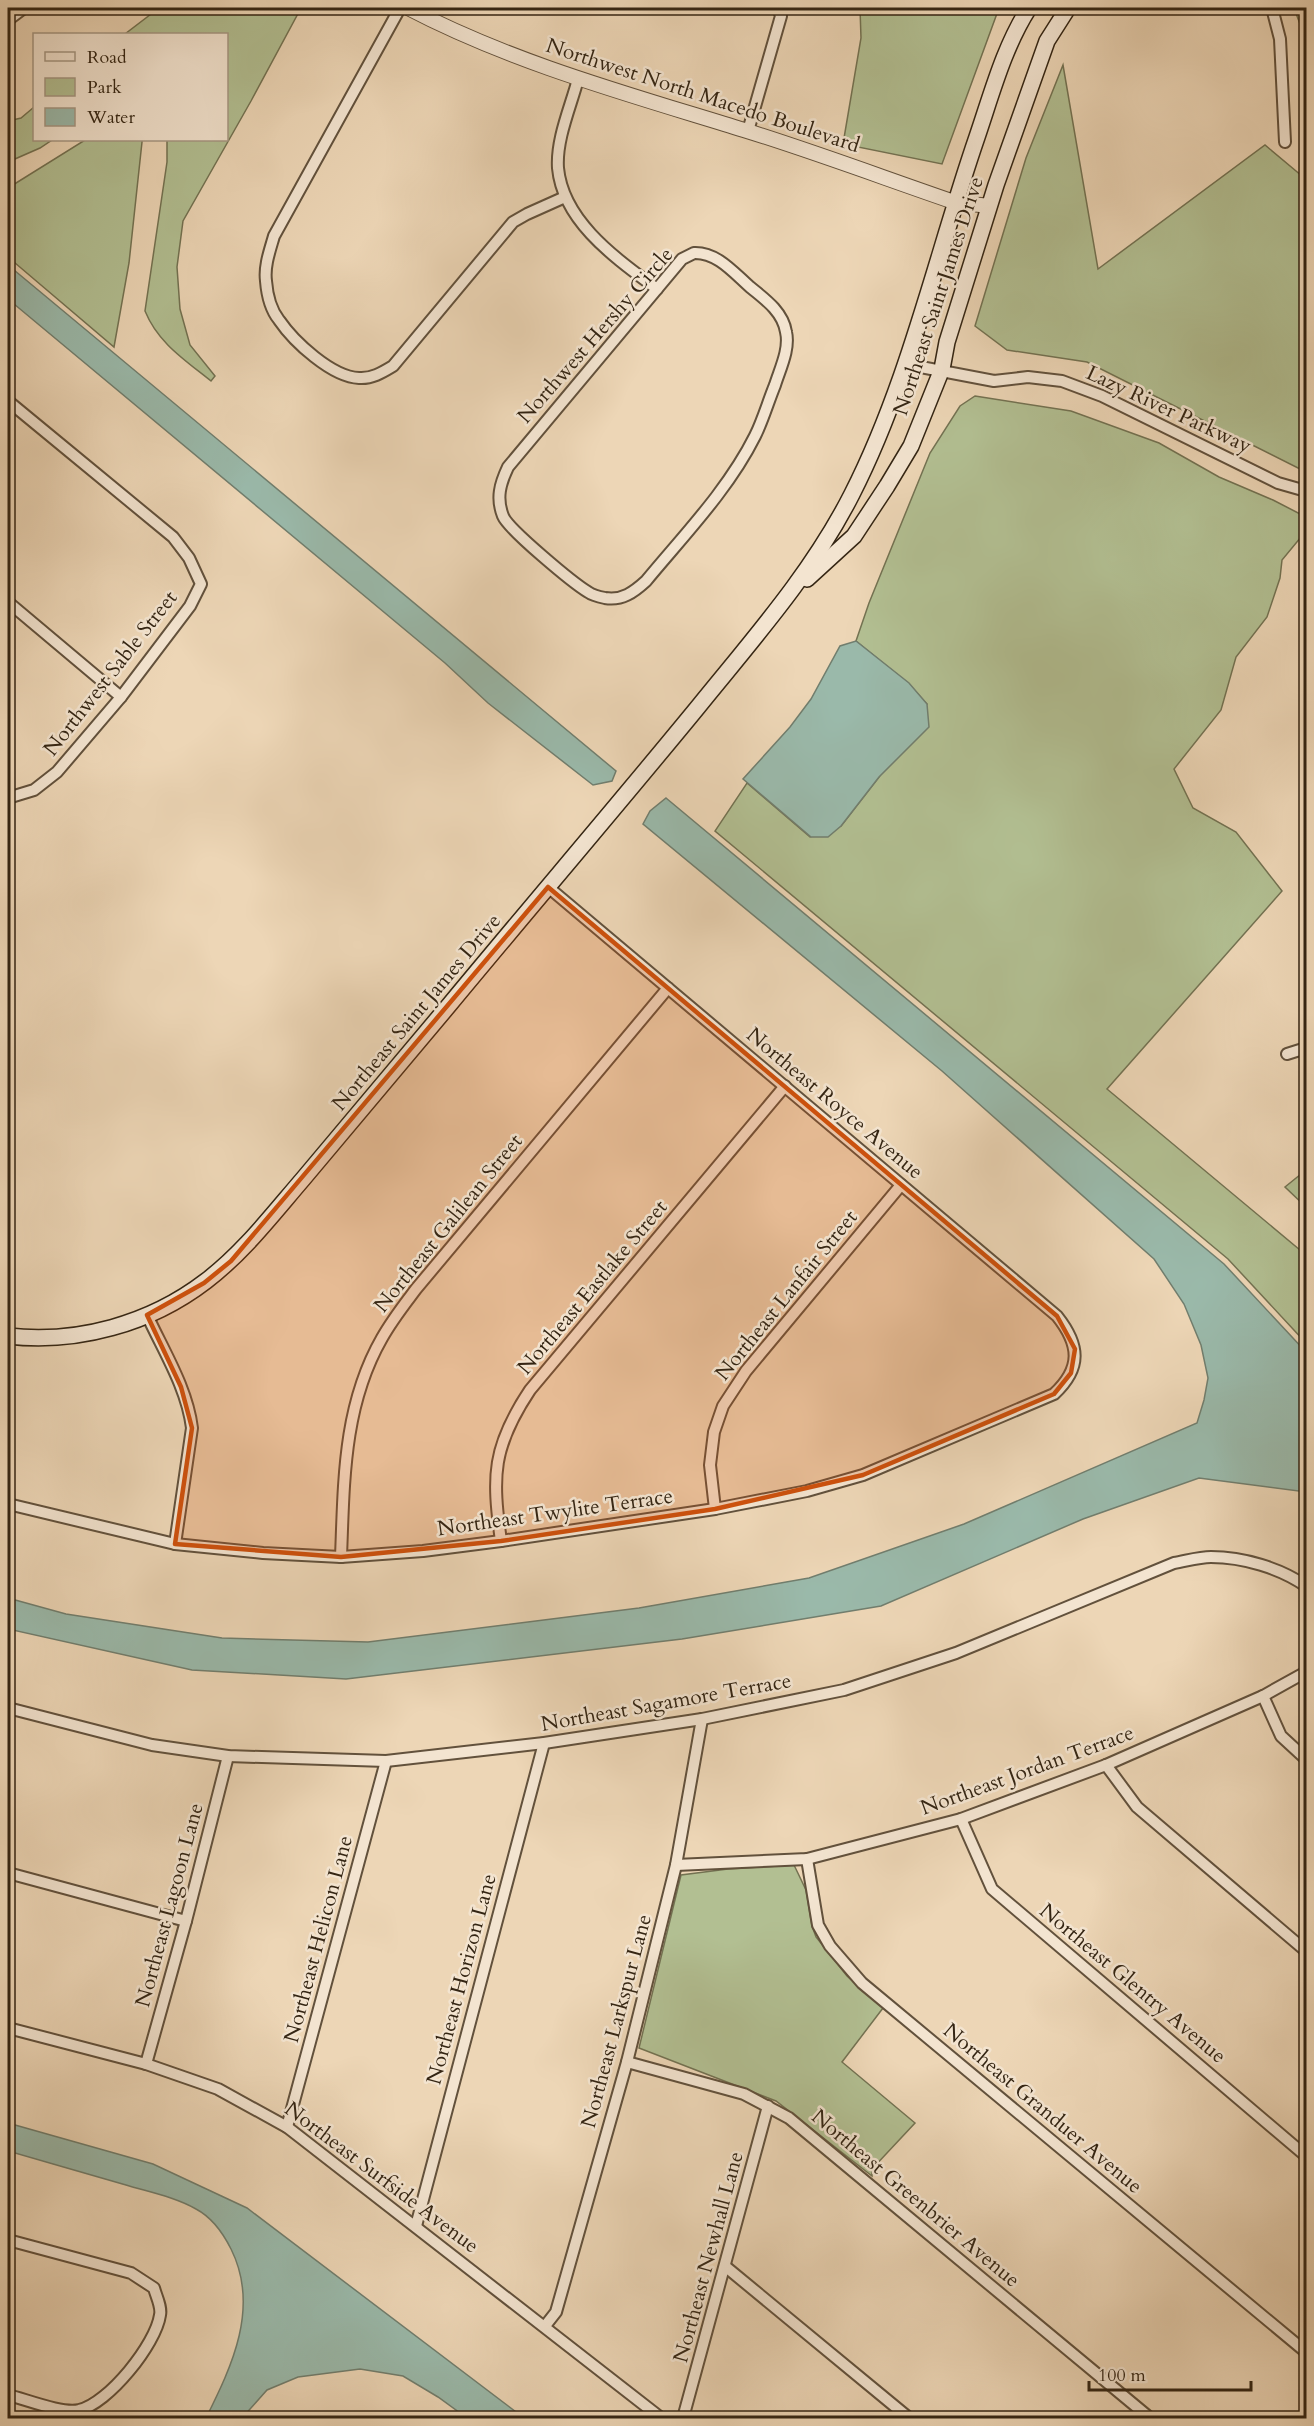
<svg xmlns="http://www.w3.org/2000/svg" width="1314" height="2426" font-family="Cardo,serif">
<style>
.green{fill:#b2bf92;stroke:#737252;stroke-width:1.5}
.water{fill:#9ab9aa;stroke:#717e6e;stroke-width:1.5}
.lines{fill:none;stroke-linecap:round;stroke-linejoin:round}
.minor-casing{stroke:#62513c;stroke-width:14}
.tertiary-casing{stroke:#62513c;stroke-width:16}
.secondary-casing{stroke:#342513;stroke-width:18}
.minor{stroke:#f3e4d0;stroke-width:10}
.tertiary{stroke:#f3e4d0;stroke-width:14}
.secondary{stroke:#f3e4d0;stroke-width:15}
.marked{fill:#cd510d;fill-opacity:0.2;stroke:#cd510d;stroke-width:4.5;stroke-linejoin:round}
.labels{text-anchor:middle;stroke-width:5;stroke-linejoin:round;paint-order:stroke}
.street-label{font-size:21px;fill:#342513;stroke:#f3e4d0}
</style>
<rect width="100%" height="100%" fill="#edd6b6"/>
<filter id="stains"><feTurbulence type="fractalNoise" baseFrequency=".00333" numOctaves="4"/><feColorMatrix values="0 0 0 0 .2 0 0 0 0 .09 0 0 0 0 .02 0 0 0 .5 -.17"/></filter>
<radialGradient id="worn" r=".72"><stop offset=".6" stop-color="#630" stop-opacity="0"/><stop offset="1" stop-color="#630" stop-opacity=".3"/></radialGradient>
<!-- green -->
<g class="green">
<path d="M159,8H301L251,101L183,221L177,267L180,309L190,345L215,376L211,381C185,360 158,343 145,311L167,162V140H226V34H125Z"/>
<path d="M860,8H999L942,164L843,144L861,38Z"/>
<path d="M1294,8H1306V40Z"/>
<path d="M1063,65L1098,269L1265,145L1302,176L1306,171V472L1087,362L1007,350L975,326L1026,158Z"/>
<path d="M34,107V140H52L40,148L8,162V121L21,118Z"/>
<path d="M85,140H142V142L129,263L114,347L8,257V188Z"/>
<path d="M975,396L1071,411L1159,443L1219,477L1273,500L1306,517V531L1282,560L1280,578L1267,617L1236,657L1221,710L1174,769L1193,808L1236,832L1282,891L1107,1089L1306,1255V1343L1228,1259L715,831L747,783L810,837L841,826L879,777L927,704L909,684L856,641L869,603L930,453L960,406Z"/>
<path d="M1306,1170V1207L1285,1187Z"/>
<path d="M794,1865L806,1890L812,1926L816,1937L847,1976L883,2008L842,2062L915,2123L872,2169V2176L776,2101L639,2048L681,1875L728,1869Z"/>
</g>
<!-- water -->
<g class="water">
<path d="M8,265L616,771L612,781L593,785L488,703L445,663L8,299Z"/>
<path d="M856,641L909,683L927,704L929,727L879,777L841,826L828,837H811L743,779L790,727L811,699L840,646Z"/>
<path d="M666,798L1224,1264L1306,1352V1492L1199,1478L1083,1519L881,1606L682,1639L346,1679L192,1670L8,1629V1598L66,1614L222,1638L368,1642L639,1608L809,1578L964,1524L1197,1423L1204,1400L1208,1378L1201,1345L1184,1304L1154,1259L942,1071L643,824L650,811Z"/>
<path d="M8,2123L153,2164L247,2208L524,2418H467L438,2397L403,2376L360,2369L298,2377L267,2390L242,2418H206C232,2366 260,2307 231,2249C223,2233 213,2218 196,2209C175,2197 149,2192 126,2185C87,2174 47,2162 8,2151Z"/>
</g>
<g class="lines">
<!-- minor casing -->
<g class="minor-casing">
<g id="minor">
<path d="M400,8L274,236C270,250 264,266 266,281C267,294 271,310 279,320C294,342 332,377 359,378C372,379 383,372 393,366L513,222L527,214L565,197"/>
<path d="M1272,8L1280,39L1285,142"/>
<path d="M8,20L24,8"/>
<path d="M578,79C571,106 556,139 558,168C563,222 617,259 657,289"/>
<path d="M748,131L781,16L778,8"/>
<path d="M694,253C717,252 734,273 750,287C765,299 783,312 786,332C790,349 780,369 775,385C768,402 763,420 755,436C728,490 684,535 646,581C634,592 622,601 605,598C600,597 592,595 588,592C573,583 508,529 503,516C496,498 500,484 508,467L682,259Z"/>
<path d="M905,364L994,381L1028,377L1062,381L1102,396L1278,483L1306,491"/>
<path d="M8,401L173,537L189,558L201,584L190,606L121,697L57,772L34,790L11,797L8,795"/>
<path d="M8,602L121,697"/>
<path d="M1287,1054L1306,1048"/>
<path d="M147,1315C164,1352 187,1388 192,1428L175,1544"/>
<path d="M8,1504L175,1544L263,1553L341,1557L423,1551L501,1541L715,1509L807,1491L863,1475L1054,1394C1082,1368 1080,1345 1057,1316L548,887"/>
<path d="M715,1509L710,1465L714,1432L723,1406L746,1371L901,1185"/>
<path d="M501,1541C492,1476 492,1447 530,1390L785,1086"/>
<path d="M341,1557C344,1481 343,1406 382,1338C392,1320 404,1305 416,1289L668,988"/>
<path d="M1263,1696L1281,1736L1306,1759"/>
<path d="M8,1708L152,1745L228,1756L386,1761L544,1743L702,1719L844,1690L956,1653L1174,1563C1186,1561 1199,1557 1211,1557C1243,1557 1280,1568 1306,1586"/>
<path d="M1106,1765L1137,1807L1306,1951"/>
<path d="M961,1819L992,1889L1306,2156"/>
<path d="M807,1859L818,1925L830,1946L862,1983L1306,2352"/>
<path d="M676,1865L807,1859L961,1819L1106,1765L1263,1696L1306,1672"/>
<path d="M8,1873L186,1921"/>
<path d="M8,2028L146,2064L218,2089L287,2127L661,2418"/>
<path d="M627,2062L744,2094L789,2118L1150,2418"/>
<path d="M146,2064L186,1921L228,1756"/>
<path d="M287,2127L386,1761"/>
<path d="M416,2226L544,1743"/>
<path d="M8,2240L131,2273L154,2288C156,2296 162,2307 160,2315C156,2344 108,2404 79,2410C62,2414 25,2399 8,2395"/>
<path d="M726,2267L909,2418"/>
<path d="M545,2326L556,2312L627,2062L676,1865L702,1719"/>
<path d="M683,2418L768,2106"/>
<path d="M1304,2418L1306,2416"/>
</g>
</g>
<!-- tertiary casing -->
<g class="tertiary-casing">
<path id="tertiary" d="M408,8C513,63 631,95 744,130C815,152 884,178 954,202L989,206"/>
</g>
<!-- secondary casing -->
<g class="secondary-casing">
<g id="secondary">
<path d="M807,579L854,536L887,486L911,446L942,369L947,342L996,185L1047,41L1068,8"/>
<path d="M8,1336C77,1344 150,1324 206,1281C243,1253 272,1215 303,1179C352,1121 401,1063 450,1004C532,905 616,807 698,707C753,639 812,573 852,494C909,382 936,256 977,137C992,93 1004,47 1029,8"/>
</g>
</g>
<!-- minor -->
<use href="#minor" class="minor"/>
<!-- tertiary -->
<use href="#tertiary" class="tertiary"/>
<!-- secondary -->
<use href="#secondary" class="secondary"/>
</g>
<!-- marked area -->
<path class="marked" d="M548,887L1057,1316L1075,1349L1071,1373L1054,1394L863,1475L715,1509L501,1541L341,1557L175,1544L192,1428L181,1387L147,1315L204,1283L231,1261Z"/>
<g class="labels">
<!-- street labels -->
<g class="street-label">
<text transform="translate(703 95) rotate(18)" y="7">Northwest North Macedo Boulevard</text>
<text transform="translate(938 296) rotate(-72)" y="7">Northeast Saint James Drive</text>
<text transform="translate(595 335) rotate(-49)" y="7">Northwest Hershy Circle</text>
<text transform="translate(1169 409) rotate(25)" y="7">Lazy River Parkway</text>
<text transform="translate(110 673) rotate(-52)" y="7">Northwest Sable Street</text>
<text transform="translate(416 1012) rotate(-50)" y="7">Northeast Saint James Drive</text>
<text transform="translate(835 1103) rotate(40)" y="7">Northeast Royce Avenue</text>
<text transform="translate(448 1223) rotate(-51)" y="7">Northeast Galilean Street</text>
<text transform="translate(592 1287) rotate(-50)" y="7">Northeast Eastlake Street</text>
<text transform="translate(786 1295) rotate(-51)" y="7">Northeast Lanfair Street</text>
<text transform="translate(555 1512) rotate(-8)" y="7">Northeast Twylite Terrace</text>
<text transform="translate(666 1702) rotate(-10)" y="7">Northeast Sagamore Terrace</text>
<text transform="translate(1027 1770) rotate(-20)" y="7">Northeast Jordan Terrace</text>
<text transform="translate(169 1905) rotate(-75)" y="7">Northeast Lagoon Lane</text>
<text transform="translate(318 1939) rotate(-75)" y="7">Northeast Helicon Lane</text>
<text transform="translate(461 1979) rotate(-75)" y="7">Northeast Horizon Lane</text>
<text transform="translate(1133 1983) rotate(40)" y="7">Northeast Glentry Avenue</text>
<text transform="translate(616 2021) rotate(-75)" y="7">Northeast Larkspur Lane</text>
<text transform="translate(1043 2108) rotate(40)" y="7">Northeast Granduer Avenue</text>
<text transform="translate(382 2177) rotate(37)" y="7">Northeast Surfside Avenue</text>
<text transform="translate(916 2198) rotate(40)" y="7">Northeast Greenbrier Avenue</text>
<text transform="translate(708 2257) rotate(-75)" y="7">Northeast Newhall Lane</text>
</g>
</g>
<!-- margin -->
<rect width="1314" height="2426" fill="none" stroke="#edd6b6" stroke-width="30"/>
<rect x="9" y="9" width="1296" height="2408" fill="none" stroke="#342513" stroke-width="3"/>
<rect x="15" y="15" width="1284" height="2396" fill="none" stroke="#342513" stroke-width="1.5"/>
<!-- legend -->
<rect x="33" y="33" width="195" height="108" fill="#f3e4d0" stroke="#a79884" stroke-width="1.5"/>
<rect x="45" y="52" width="30" height="9" fill="#f3e4d0" stroke="#a79884" stroke-width="1.5"/>
<text x="87" y="63" font-size="18" fill="#342513">Road</text>
<rect x="45" y="78" width="30" height="18" fill="#b2bf92" stroke="#a79884" stroke-width="1.5"/>
<text x="87" y="93" font-size="18" fill="#342513">Park</text>
<rect x="45" y="108" width="30" height="18" fill="#9ab9aa" stroke="#a79884" stroke-width="1.5"/>
<text x="87" y="123" font-size="18" fill="#342513">Water</text>
<!-- scale -->
<path d="M1089 2381v9h162v-9" fill="none" stroke="#342513" stroke-width="3"/>
<text x="1098" y="2381" font-size="18" fill="#342513" stroke="#f3e4d0" stroke-width="4.5" paint-order="stroke">100 m</text>
<rect width="100%" height="100%" filter="url(#stains)"/>
<rect width="100%" height="100%" fill="url(#worn)"/>
</svg>
